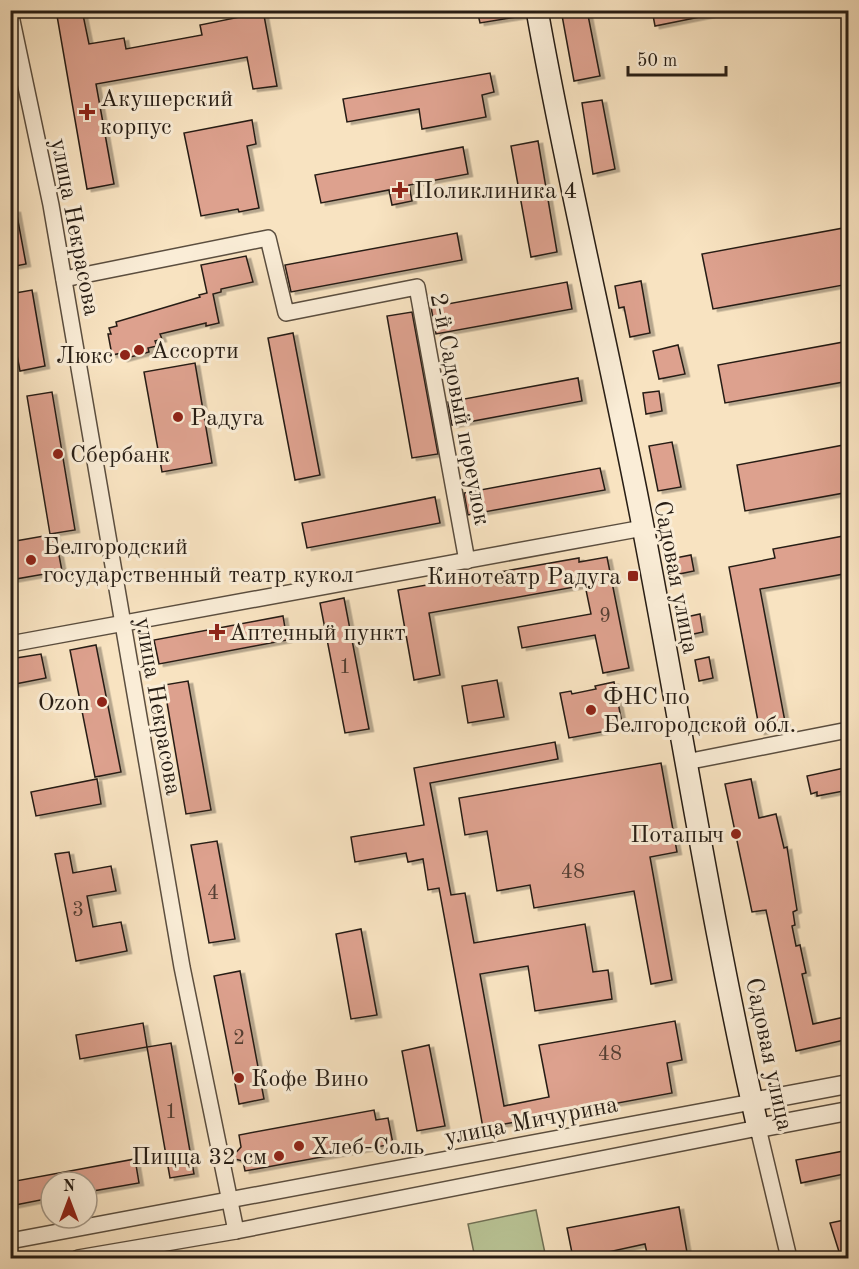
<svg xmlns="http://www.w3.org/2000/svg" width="859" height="1269" font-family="'Old Standard TT',serif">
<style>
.grass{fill:#b9c496;stroke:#707055;stroke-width:1.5}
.building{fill:#dda18e;stroke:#271d14;stroke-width:1.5;filter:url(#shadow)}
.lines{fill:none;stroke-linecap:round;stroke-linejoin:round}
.minor-casing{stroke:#5b4e3f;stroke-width:18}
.tertiary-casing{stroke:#5b4e3f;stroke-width:21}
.secondary-casing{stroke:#271d14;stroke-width:24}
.minor{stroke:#faedd7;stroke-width:15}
.tertiary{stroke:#faedd7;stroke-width:18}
.secondary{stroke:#faedd7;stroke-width:21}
.poi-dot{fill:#8f2418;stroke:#faedd7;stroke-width:2}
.labels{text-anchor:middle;stroke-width:6;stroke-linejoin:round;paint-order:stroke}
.number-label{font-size:21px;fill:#543e32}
.poi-label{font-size:24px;fill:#271d14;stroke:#faedd7;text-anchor:start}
.street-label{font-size:24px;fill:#271d14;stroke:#faedd7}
</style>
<defs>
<filter id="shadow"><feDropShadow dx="4.5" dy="2.5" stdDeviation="0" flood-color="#0004"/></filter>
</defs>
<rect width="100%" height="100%" fill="#f8e3c1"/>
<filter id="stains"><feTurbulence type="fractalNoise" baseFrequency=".00333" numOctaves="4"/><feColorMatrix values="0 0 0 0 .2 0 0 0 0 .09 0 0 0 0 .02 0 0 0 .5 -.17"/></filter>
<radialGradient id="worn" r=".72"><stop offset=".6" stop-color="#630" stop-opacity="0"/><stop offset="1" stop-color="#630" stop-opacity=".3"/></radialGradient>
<!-- grass -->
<path class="grass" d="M536,1210L546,1258H475L468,1224Z"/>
<!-- building -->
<g class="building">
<path d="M56,10H82L89,44L124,38L126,49L202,35L200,25L240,17L239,10H263L277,86L253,89L247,57L96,84L114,184L87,189Z"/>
<path d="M477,10H522V16L480,23Z"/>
<path d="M561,10H587L600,76L574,81Z"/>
<path d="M652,10H709L710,15L655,26Z"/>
<path d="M490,73L494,92L482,95L486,117L422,129L419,109L347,122L343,99Z"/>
<path d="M602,100L615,169L593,174L582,103Z"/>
<path d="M252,120L256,144L247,146L259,208L239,212L238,209L201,216L184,133Z"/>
<path d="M538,141L557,252L531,257L511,146Z"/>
<path d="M463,147L468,174L409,185L412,201L392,205L389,190L321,203L315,175Z"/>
<path d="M10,210H16L26,264L10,267Z"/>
<path d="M849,227V284L713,309L702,254Z"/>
<path d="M457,233L462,260L291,292L285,265Z"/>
<path d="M246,256L253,282L221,289V292L213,294L219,323L206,326V323L160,334L162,339L155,341L157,346L148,348L149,352L123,359L122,353L112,355L108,334H111L109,328L117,326L116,322L200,297L199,295L207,293L201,265Z"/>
<path d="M641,281L650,333L630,337L624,307L619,308L615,286Z"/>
<path d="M567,282L572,309L436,334L431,307Z"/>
<path d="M32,290L45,366L20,371L10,318V294Z"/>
<path d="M412,312L438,454L412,458L387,316Z"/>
<path d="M293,333L320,475L295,480L268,338Z"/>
<path d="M849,341V381L725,403L718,365Z"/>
<path d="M678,345L685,374L659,379L653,351Z"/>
<path d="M195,363L212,463L162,472L144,372Z"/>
<path d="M578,378L582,401L452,425L448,402Z"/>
<path d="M659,391L662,411L646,414L643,393Z"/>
<path d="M52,392L75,530L50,534L27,396Z"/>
<path d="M672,442L681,487L658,491L649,446Z"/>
<path d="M849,444V492L745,511L737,465Z"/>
<path d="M600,468L605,490L468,515L464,493Z"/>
<path d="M435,497L440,523L307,548L302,523Z"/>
<path d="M55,534L62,571L10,580V542Z"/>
<path d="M849,535V573L760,589L786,727L760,732L729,567L775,558L773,549Z"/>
<path d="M691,555L694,571L679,574L675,558Z"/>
<path d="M607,557L629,668L603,673L595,635L522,648L518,627L591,614L585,585L429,613L440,675L414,680L398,590L579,558V562Z"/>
<path d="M344,598L369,729L345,733L320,603Z"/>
<path d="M700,614L703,632L689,635L686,617Z"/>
<path d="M283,616L287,640L159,664L154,640Z"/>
<path d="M96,645L121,772L95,777L70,650Z"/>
<path d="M41,654L46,678L10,685V659Z"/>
<path d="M709,657L713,678L699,681L695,660Z"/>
<path d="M497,680L504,717L468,723L462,686Z"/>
<path d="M188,681L211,810L186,814L164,685Z"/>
<path d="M614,682L623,728L569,738L560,693L571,691L572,694L596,689L595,686Z"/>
<path d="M555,742L558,759L430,783L451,895L465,893L474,943L585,924L593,972L608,970L612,999L535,1011L528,966L480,974L504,1106L549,1097L539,1045L675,1021L682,1060L667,1063L672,1093L483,1128L439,888L428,890L423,859L408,862L406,853L355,862L351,837L424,825L414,768Z"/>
<path d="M661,763L677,852L650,857L672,980L651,984L634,891L534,908L530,885L497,891L487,831L465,835L459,798Z"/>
<path d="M849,767V790L817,796V792L811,794L807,776Z"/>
<path d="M97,779L101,804L36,816L31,792Z"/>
<path d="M751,779L759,818L776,814L784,848L787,847L797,910L793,912L795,925L792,926L796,946L800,945L806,973L802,974L813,1024L849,1016V1039L796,1051L766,910L752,912L725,784Z"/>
<path d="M217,841L235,939L209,943L191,845Z"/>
<path d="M69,852L73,873L111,866L116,891L87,896L93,927L121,922L127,951L76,961L55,854Z"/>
<path d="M361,929L377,1015L351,1019L336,934Z"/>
<path d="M240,971L264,1099L239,1104L214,976Z"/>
<path d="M143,1023L147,1047L80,1059L76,1035Z"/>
<path d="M171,1043L194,1174L170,1178L147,1047Z"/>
<path d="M429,1045L445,1126L417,1131L402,1051Z"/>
<path d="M374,1110L376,1120L388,1118L393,1144L245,1171L243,1161L231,1158L241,1147L239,1135Z"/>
<path d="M849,1150V1173L801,1183L796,1160Z"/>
<path d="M135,1159L139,1183L87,1192V1182H51V1198L10,1206V1182Z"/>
<path d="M679,1207L688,1258H648L645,1244L608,1252L609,1258H573L567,1228Z"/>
<path d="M849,1219V1258H841L830,1223Z"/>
</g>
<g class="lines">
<!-- minor casing -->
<g class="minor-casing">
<g id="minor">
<path d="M10,11L51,205L182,967L236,1231"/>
<path d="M64,279L268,238L286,313L417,287L467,561"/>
<path d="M10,644L643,528"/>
<path d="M686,762L848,730"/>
<path d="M10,1241L752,1102"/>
<path d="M78,1258L236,1231L758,1128L789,1258"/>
</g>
</g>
<!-- tertiary casing -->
<g class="tertiary-casing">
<g id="tertiary">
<path d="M752,1102L848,1084"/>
<path d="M758,1128L848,1111"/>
</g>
</g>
<!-- secondary casing -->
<g class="secondary-casing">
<path id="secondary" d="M537,10C568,185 611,358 644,532C682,730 713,931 758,1128"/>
</g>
<!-- minor -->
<use href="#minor" class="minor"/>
<!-- tertiary -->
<use href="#tertiary" class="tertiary"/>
<!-- secondary -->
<use href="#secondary" class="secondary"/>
</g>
<!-- markers -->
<g class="poi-dot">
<path d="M84 103h6v6h6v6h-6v6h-6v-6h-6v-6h6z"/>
<path d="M397 181h6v6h6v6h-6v6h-6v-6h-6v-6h6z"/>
<circle cx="139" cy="350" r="6"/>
<circle cx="125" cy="355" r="6"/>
<circle cx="178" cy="417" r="6"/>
<circle cx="58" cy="454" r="6"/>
<circle cx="31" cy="560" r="6"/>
<rect x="627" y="570" width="12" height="12" rx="3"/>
<path d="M214 623h6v6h6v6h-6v6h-6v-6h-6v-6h6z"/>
<circle cx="102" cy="702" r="6"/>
<circle cx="591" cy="710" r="6"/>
<circle cx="736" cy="834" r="6"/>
<circle cx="239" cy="1078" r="6"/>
<circle cx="299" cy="1146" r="6"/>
<circle cx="279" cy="1156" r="6"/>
</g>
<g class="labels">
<!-- number labels -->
<g class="number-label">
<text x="605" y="622">9</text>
<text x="345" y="673">1</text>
<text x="573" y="878">48</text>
<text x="213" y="899">4</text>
<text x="78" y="916">3</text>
<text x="239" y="1044">2</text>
<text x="610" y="1060">48</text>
<text x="171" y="1118">1</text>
</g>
<!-- poi labels -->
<g class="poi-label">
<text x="100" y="106">Акушерский<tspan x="100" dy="28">корпус</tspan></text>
<text x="414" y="198">Поликлиника 4</text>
<text x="151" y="358">Ассорти</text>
<text x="113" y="363" text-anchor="end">Люкс</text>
<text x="190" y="425">Радуга</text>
<text x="70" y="462">Сбербанк</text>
<text x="43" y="554">Белгородский<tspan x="43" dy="28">государственный театр кукол</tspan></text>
<text x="621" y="584" text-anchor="end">Кинотеатр Радуга</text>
<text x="229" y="640">Аптечный пункт</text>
<text x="603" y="704">ФНС по<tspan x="603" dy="28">Белгородской обл.</tspan></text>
<text x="90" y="710" text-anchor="end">Ozon</text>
<text x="724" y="842" text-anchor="end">Потапыч</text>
<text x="251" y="1086">Кофе Вино</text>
<text x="311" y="1154">Хлеб-Соль</text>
<text x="267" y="1164" text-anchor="end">Пицца 32 см</text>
</g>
<!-- street labels -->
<g class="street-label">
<text transform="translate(76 227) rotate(79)" y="8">улица Некрасова</text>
<text transform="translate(461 409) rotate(79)" y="8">2-й Садовый переулок</text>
<text transform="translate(677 577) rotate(79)" y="8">Садовая улица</text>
<text transform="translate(159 706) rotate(80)" y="8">улица Некрасова</text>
<text transform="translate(770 1054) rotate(78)" y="8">Садовая улица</text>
<text transform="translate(531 1120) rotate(-11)" y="8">улица Мичурина</text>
</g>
</g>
<!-- margin -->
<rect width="859" height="1269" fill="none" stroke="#f8e3c1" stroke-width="36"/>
<rect x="12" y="12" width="835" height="1245" fill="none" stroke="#271d14" stroke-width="3"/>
<rect x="18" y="18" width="823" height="1233" fill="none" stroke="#271d14" stroke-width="1.5"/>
<!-- north arrow -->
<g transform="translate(69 1200)"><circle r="28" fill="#faedd7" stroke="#a69a89" stroke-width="1.5"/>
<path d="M0-4.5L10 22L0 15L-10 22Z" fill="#8f2418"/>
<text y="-9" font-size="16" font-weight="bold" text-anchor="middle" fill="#271d14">N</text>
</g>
<!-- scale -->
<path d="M628 66v9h98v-9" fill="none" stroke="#271d14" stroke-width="3"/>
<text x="637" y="66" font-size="18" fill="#271d14" stroke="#faedd7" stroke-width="4.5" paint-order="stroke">50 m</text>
<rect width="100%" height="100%" filter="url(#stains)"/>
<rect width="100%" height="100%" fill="url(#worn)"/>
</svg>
